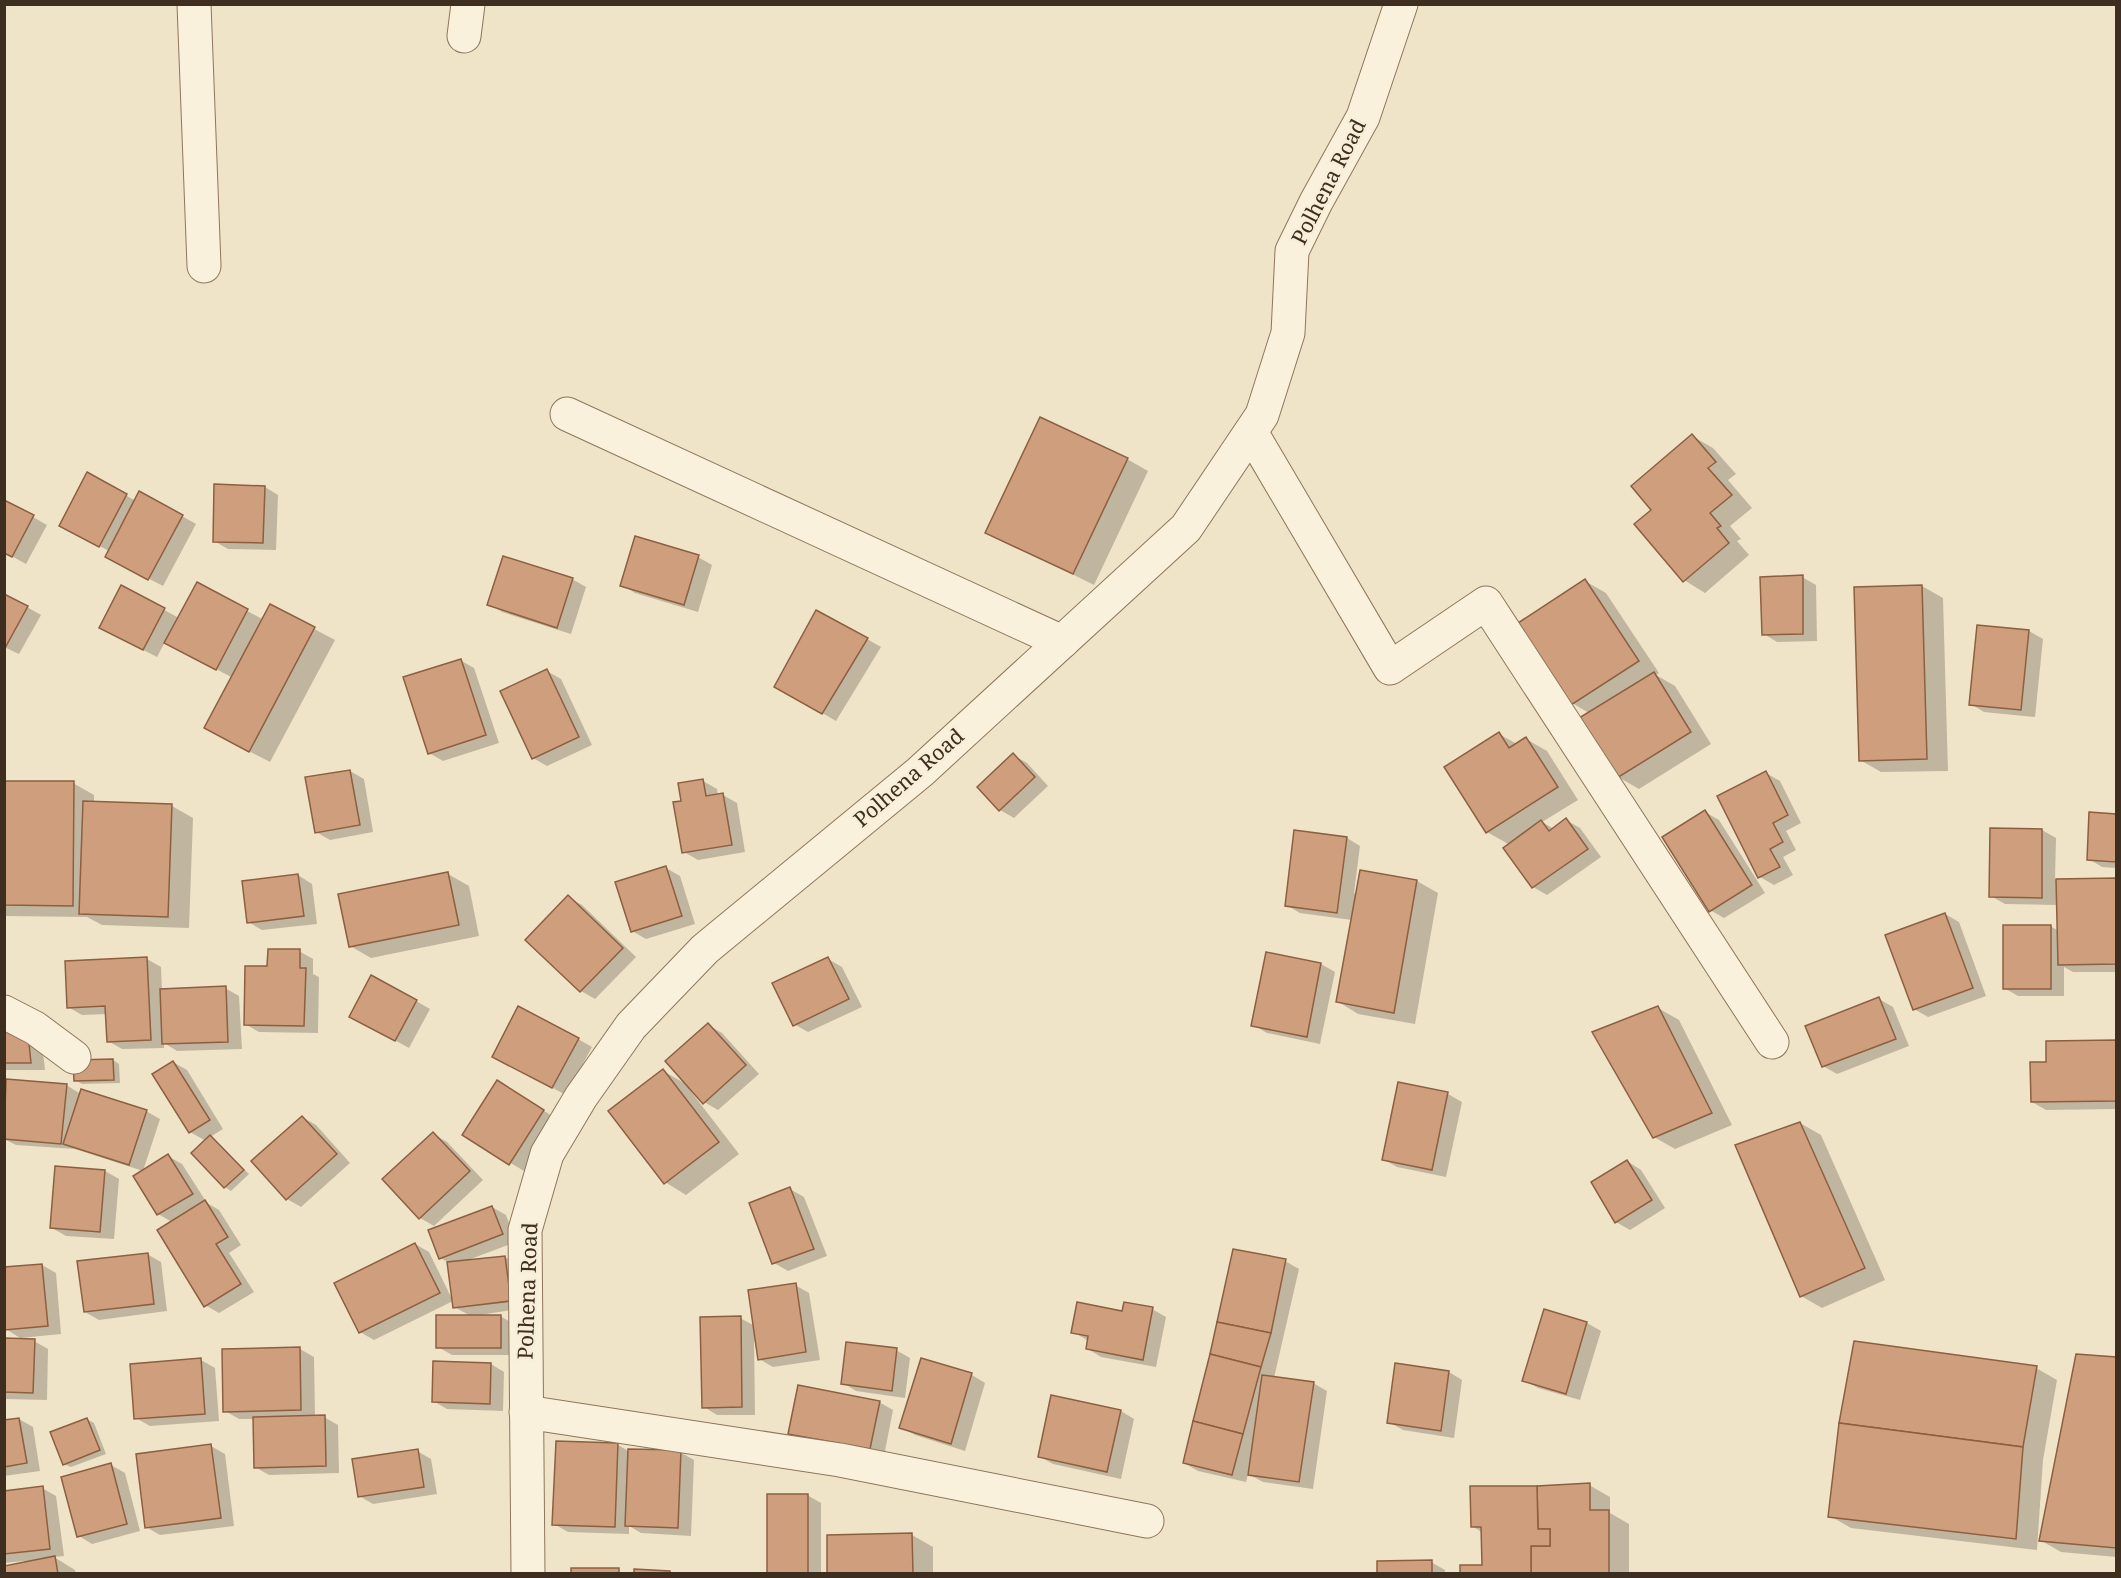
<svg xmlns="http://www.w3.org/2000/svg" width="2121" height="1578" font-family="'Noto Serif',serif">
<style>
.shadow{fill:#0003}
.building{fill:#cf9f7d;stroke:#8d5f41;stroke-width:1.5}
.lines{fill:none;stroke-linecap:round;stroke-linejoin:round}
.minor-casing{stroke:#8d765c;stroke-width:35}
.minor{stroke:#faf1dc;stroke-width:33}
.labels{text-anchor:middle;stroke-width:5;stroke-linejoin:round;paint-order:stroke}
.street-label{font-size:21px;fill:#3d2e20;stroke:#f7eed8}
</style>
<rect width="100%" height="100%" fill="#f0e4c8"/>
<!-- shadow -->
<g class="shadow">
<path d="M1692,436L1713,448L1736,474L1728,480L1752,508L1730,526L1741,539L1737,541L1749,555L1705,593L1684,580L1653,510Z"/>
<path d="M1127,459L1148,471L1094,585L987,532Z"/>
<path d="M87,474L136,501L182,516L196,524L163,586L120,564L109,551L74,533Z"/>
<path d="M265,487L278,495L276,550L228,549L214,541Z"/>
<path d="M33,517L47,525L26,564L4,552Z"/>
<path d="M698,557L712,565L698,612L635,593L622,585Z"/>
<path d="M1802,577L1816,585L1817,641L1777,642L1764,634Z"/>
<path d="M572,579L586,587L571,634L502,612L489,604Z"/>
<path d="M1585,581L1606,593L1659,673L1656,675L1675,686L1711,744L1639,789L1618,777L1589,713L1572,703Z"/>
<path d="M198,584L264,620L271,606L335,640L270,762L227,740L233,678L165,642L157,657L114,635L122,587L179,618Z"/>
<path d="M1922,586L1943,598L1948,771L1881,772L1860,760L1855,588Z"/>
<path d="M27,607L41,615L19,654L4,647Z"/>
<path d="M2029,631L2043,639L2035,717L1984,712L1971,704Z"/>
<path d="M867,639L881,647L836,721L776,686Z"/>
<path d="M460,660L474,668L499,743L443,761L429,753Z"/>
<path d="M547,671L561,679L592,745L547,766L533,758Z"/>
<path d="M1499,734L1517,744L1526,739L1547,751L1578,800L1542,822L1554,829L1566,820L1580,828L1601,857L1547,895L1533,887L1510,845L1487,832Z"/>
<path d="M1013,755L1027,763L1048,786L1014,818L1000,810Z"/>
<path d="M350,771L364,779L373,832L330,840L316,832Z"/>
<path d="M1766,773L1780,781L1801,823L1786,831L1796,850L1783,857L1793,875L1774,885L1760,877Z"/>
<path d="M703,781L717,789L718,796L723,795L737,803L745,852L698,860L684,852L683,802Z"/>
<path d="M4,782L73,783L94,795V803L172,806L193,818L189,928L102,925L87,917L4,916Z"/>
<path d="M1705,812L1719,820L1765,893L1724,918L1710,910Z"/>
<path d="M2091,814L2116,816V868L2102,867L2089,859Z"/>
<path d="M2042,830L2056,838L2055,880L2116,879V972H2073L2064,967V996H2018L2004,988L2050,926L2059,931L2058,905L2005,904L1991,896Z"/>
<path d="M1347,838L1360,846L1354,893L1357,894L1361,872L1417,881L1438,893L1415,1024L1358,1014L1337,1001L1352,920L1300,913L1286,905Z"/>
<path d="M666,868L680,876L695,924L646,939L632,931Z"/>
<path d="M448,874L469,886L479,936L371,958L350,946Z"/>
<path d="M298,875L312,884L317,924L262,930L248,922Z"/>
<path d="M568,897L582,905L636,957L595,999L581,991Z"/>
<path d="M1945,914L1959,922L1986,996L1928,1017L1914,1009Z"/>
<path d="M299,951L313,959V974L319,977L318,1033L259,1032L245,1024L269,968Z"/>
<path d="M1267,953L1321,964L1335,972L1320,1044L1267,1033L1253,1025Z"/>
<path d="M147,959L161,967L162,991L225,988L239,996L242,1049L177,1051L164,1043V1048L122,1049L108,1041L107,1014L82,1015L68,1007Z"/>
<path d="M828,959L842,967L862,1007L808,1032L794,1024Z"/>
<path d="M1879,999L1893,1007L1909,1046L1837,1074L1823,1066Z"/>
<path d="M416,1001L430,1009L409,1048L365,1024Z"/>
<path d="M1658,1008L1679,1020L1732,1125L1675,1149L1654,1137Z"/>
<path d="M708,1025L722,1033L759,1074L718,1110L704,1102L691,1087L689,1089L739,1154L686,1195L665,1182L663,1071L688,1085Z"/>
<path d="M4,1027L41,1034L45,1070H4Z"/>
<path d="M578,1039L592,1047L566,1095L507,1064Z"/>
<path d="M2116,1041V1109L2046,1110L2032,1102L2048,1063L2047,1042Z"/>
<path d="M113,1060L119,1064L120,1083L82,1084L75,1080Z"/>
<path d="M173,1062L187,1070L223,1129L210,1137L249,1174L231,1191L225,1187L206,1141L190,1132L154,1074Z"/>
<path d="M8,1080L66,1085L81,1094L146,1111L160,1119L143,1171L75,1149L16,1145L4,1139Z"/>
<path d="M1400,1084L1448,1094L1462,1102L1446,1177L1397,1167L1383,1159Z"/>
<path d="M511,1090L557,1119L524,1171L464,1135Z"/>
<path d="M302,1117L316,1125L350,1163L301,1207L287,1199Z"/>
<path d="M1800,1123L1821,1135L1885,1280L1822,1308L1801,1296Z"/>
<path d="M433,1134L447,1142L483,1180L434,1226L420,1218Z"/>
<path d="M168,1156L182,1164L207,1203L219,1210L241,1245L229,1253L254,1292L219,1313L205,1305L172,1222L158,1214Z"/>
<path d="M1627,1161L1641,1170L1665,1208L1630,1230L1616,1222Z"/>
<path d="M105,1171L119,1179L114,1239L66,1236L52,1228Z"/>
<path d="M790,1189L804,1197L827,1256L788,1271L774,1263Z"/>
<path d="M492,1207L506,1215L516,1242L468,1260L505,1257L519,1265L525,1308L473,1316H500L514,1324V1355H452L438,1347L471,1316L454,1307L448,1262L440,1258Z"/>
<path d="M415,1244L429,1252L453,1301L374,1340L360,1332Z"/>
<path d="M1234,1250L1285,1261L1299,1269L1274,1378L1313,1383L1327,1391L1313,1489L1263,1482L1248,1474L1246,1482L1198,1471L1184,1463Z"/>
<path d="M147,1254L161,1262L167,1311L99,1320L85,1312Z"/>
<path d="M42,1265L56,1273L61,1334L20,1338L6,1329Z"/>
<path d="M795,1285L809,1293L820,1360L773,1367L759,1359L754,1339L755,1415H717L704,1407L740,1318L755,1326Z"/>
<path d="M1152,1309L1166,1317L1156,1367L1101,1357L1088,1349L1089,1341L1073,1332L1123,1313Z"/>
<path d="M1545,1311L1587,1323L1601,1331L1580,1400L1538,1388L1524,1380Z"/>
<path d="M4,1340L34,1341L48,1349L47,1400L4,1399Z"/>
<path d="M300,1349L314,1357L315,1417H324L338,1425L339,1473L269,1475L255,1467L254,1419H239L225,1411Z"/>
<path d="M896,1350L910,1358L905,1398L856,1391L843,1383Z"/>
<path d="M2077,1355L2116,1359V1557L2061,1552L2040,1540Z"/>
<path d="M201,1360L215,1368L219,1421L150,1426L136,1418Z"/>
<path d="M922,1360L972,1375L985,1383L965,1451L915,1435L901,1427Z"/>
<path d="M491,1364L504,1372L503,1411L447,1409L433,1401Z"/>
<path d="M2036,1368L2057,1380L2043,1460L2037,1550L1851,1528L1830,1516Z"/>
<path d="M1449,1372L1462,1380L1454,1438L1403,1430L1389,1422Z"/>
<path d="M879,1402L893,1410L884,1456L804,1441L790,1433Z"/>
<path d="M1121,1411L1134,1419L1121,1479L1053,1464L1039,1456Z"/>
<path d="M19,1419L33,1427L40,1471L4,1476V1421Z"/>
<path d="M87,1419L94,1423L106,1454L71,1467L64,1464Z"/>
<path d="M618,1445L630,1452H680L694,1460L691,1536L641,1533L629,1526V1534L568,1532L554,1524Z"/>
<path d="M211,1446L225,1454L234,1526L160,1535L146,1527Z"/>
<path d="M417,1451L431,1459L437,1494L373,1504L359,1496Z"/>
<path d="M111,1465L125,1473L140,1531L92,1544L79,1536Z"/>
<path d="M1589,1485L1610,1497V1513L1629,1524V1574H1461L1483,1566V1533L1472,1526L1471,1488Z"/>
<path d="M42,1488L56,1496L64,1556L54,1557L75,1570L76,1574H4L25,1563L24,1561L4,1563V1492Z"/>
<path d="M807,1495L821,1503V1574H769Z"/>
<path d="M912,1535L933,1547V1574H829L828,1537Z"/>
<path d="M1431,1562L1445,1570V1574H1379Z"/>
</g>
<!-- building -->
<g class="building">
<path d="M1040,417L1128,458L1073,574L985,533Z"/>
<path d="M1692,434L1716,462L1708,468L1732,495L1710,513L1721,526L1717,528L1729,543L1683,582L1634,524L1651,510L1631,486Z"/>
<path d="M87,472L127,494L99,547L59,526Z"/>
<path d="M214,484L265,486L263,543L213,542Z"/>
<path d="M139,491L183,515L148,580L105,557Z"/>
<path d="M4,500L34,515L12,557L4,553Z"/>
<path d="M635,536L699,555L684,605L620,586Z"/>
<path d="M503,556L573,578L557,628L487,605Z"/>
<path d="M1803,575V634L1762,635L1760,577Z"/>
<path d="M1585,579L1639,661L1571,705L1518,623Z"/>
<path d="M197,582L248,609L216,670L164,643Z"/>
<path d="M121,585L165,608L143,650L99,628Z"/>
<path d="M1922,585L1927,759L1859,761L1854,587Z"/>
<path d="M4,594L28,606L5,648H4Z"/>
<path d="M270,604L315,627L249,752L204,728Z"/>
<path d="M816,610L868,638L822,714L774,687Z"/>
<path d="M1977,625L2029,630L2021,710L1969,705Z"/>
<path d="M461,659L486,735L428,754L403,677Z"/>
<path d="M547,669L579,737L532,759L500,691Z"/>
<path d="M1654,672L1691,732L1617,778L1579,718Z"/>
<path d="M1499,732L1509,748L1526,737L1558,787L1486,833L1444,767Z"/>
<path d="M1013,753L1035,777L999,811L977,787Z"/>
<path d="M350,770L360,825L315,833L305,777Z"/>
<path d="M1766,771L1788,815L1773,823L1783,842L1770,849L1780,867L1758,878L1717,796Z"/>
<path d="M703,779L706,796L723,793L732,845L682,853L673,802L681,801L678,783Z"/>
<path d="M4,781H74L73,906L4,905Z"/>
<path d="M83,801L172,804L168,917L79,914Z"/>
<path d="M1705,810L1752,885L1709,912L1662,837Z"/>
<path d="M2089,812L2116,814V862L2087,860Z"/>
<path d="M1566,818L1588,849L1532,888L1503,848L1541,820L1549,831Z"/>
<path d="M1990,828L2042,829V898L1989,897Z"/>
<path d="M1294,830L1347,837L1337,913L1285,906Z"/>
<path d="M666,866L682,916L631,932L615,882Z"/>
<path d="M1360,870L1417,880L1394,1013L1336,1002Z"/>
<path d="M448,872L459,925L349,947L338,894Z"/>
<path d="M298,874L304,916L247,923L242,881Z"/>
<path d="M2116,878V964L2058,965L2056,879Z"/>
<path d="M568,895L623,948L580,992L525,940Z"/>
<path d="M1945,913L1973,988L1913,1010L1885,935Z"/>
<rect x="2003" y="925" width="48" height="64"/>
<path d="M268,949H300V968H306L304,1026L244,1025L245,966H267Z"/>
<path d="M1266,952L1321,963L1307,1037L1251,1026Z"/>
<path d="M147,957L151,1040L107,1042L105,1006L67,1008L65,961Z"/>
<path d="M828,957L849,999L793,1026L772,983Z"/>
<path d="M371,975L417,1000L395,1041L349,1017Z"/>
<path d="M226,986L228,1042L162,1044L160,989Z"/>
<path d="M1879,997L1896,1039L1822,1067L1805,1026Z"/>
<path d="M518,1006L579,1038L552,1088L492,1057Z"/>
<path d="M1658,1006L1712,1113L1653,1138L1592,1032Z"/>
<path d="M708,1023L746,1065L703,1104L665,1061Z"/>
<path d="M27,1025L31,1063H4V1026Z"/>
<path d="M2116,1040V1101L2031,1102L2030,1062H2046V1041Z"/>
<path d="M113,1059L114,1080L74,1081L73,1060Z"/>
<path d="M173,1061L210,1120L189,1133L152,1074Z"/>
<path d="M663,1069L719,1142L664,1184L608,1111Z"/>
<path d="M6,1079L67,1084L61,1144L4,1139Z"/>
<path d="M497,1080L544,1110L509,1165L462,1135Z"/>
<path d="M1398,1082L1448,1092L1432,1170L1382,1160Z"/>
<path d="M81,1089L147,1110L129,1165L63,1144Z"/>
<path d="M302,1116L337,1154L286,1200L251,1161Z"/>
<path d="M1800,1122L1865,1268L1800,1297L1735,1145Z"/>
<path d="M433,1132L470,1171L419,1219L382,1179Z"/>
<path d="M210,1135L244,1170L224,1188L191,1153Z"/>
<path d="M168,1154L193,1194L157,1215L133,1176Z"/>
<path d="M1627,1160L1652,1200L1615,1223L1591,1182Z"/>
<path d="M55,1166L105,1170L100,1232L50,1228Z"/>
<path d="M790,1187L814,1249L772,1264L749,1203Z"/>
<path d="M205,1200L228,1237L216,1244L241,1284L204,1307L157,1230Z"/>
<path d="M492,1206L503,1234L439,1259L428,1230Z"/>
<path d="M415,1243L440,1293L359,1333L334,1283Z"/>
<path d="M1233,1249L1286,1259L1271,1333L1217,1322Z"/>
<path d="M148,1253L154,1304L84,1312L77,1261Z"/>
<path d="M505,1256L511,1301L453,1308L447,1262Z"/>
<path d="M42,1264L48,1326L4,1330V1267Z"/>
<path d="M796,1283L806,1352L758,1360L748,1290Z"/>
<path d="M1077,1302L1122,1311L1124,1302L1153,1307L1143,1360L1086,1349L1088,1336L1071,1333Z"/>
<path d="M1544,1309L1587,1322L1566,1394L1522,1381Z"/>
<rect x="436" y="1315" width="65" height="33"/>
<path d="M741,1316L742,1407L702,1408L700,1317Z"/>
<path d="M1217,1322L1271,1333L1261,1367L1210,1354Z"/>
<path d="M4,1338L35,1339L33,1393L4,1392Z"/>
<path d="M1854,1341L2037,1366L2023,1447L1839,1423Z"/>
<path d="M846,1342L897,1348L892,1391L841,1384Z"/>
<path d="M300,1347L301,1410L223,1412L222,1349Z"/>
<path d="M1210,1354L1261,1367L1243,1434L1193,1421Z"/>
<path d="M2076,1354L2116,1357V1548L2039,1541Z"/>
<path d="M201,1358L205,1414L134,1419L130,1364Z"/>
<path d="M921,1358L972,1373L951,1444L899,1428Z"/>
<path d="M433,1361L491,1363L490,1404L432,1402Z"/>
<path d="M1395,1363L1449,1371L1441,1431L1387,1423Z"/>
<path d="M1262,1375L1314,1382L1299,1482L1248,1475Z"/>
<path d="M798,1385L880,1401L870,1449L788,1434Z"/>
<path d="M1051,1395L1121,1410L1107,1472L1038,1457Z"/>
<path d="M325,1415L326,1466L254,1468L253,1417Z"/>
<path d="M19,1418L27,1463L4,1467V1420Z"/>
<path d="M87,1418L100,1450L63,1465L50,1432Z"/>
<path d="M1193,1421L1243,1434L1232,1475L1183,1463Z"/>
<path d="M1839,1423L2023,1447L2016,1539L1828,1517Z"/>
<path d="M556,1441L618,1443L615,1527L552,1525Z"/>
<path d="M211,1444L221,1518L145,1528L136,1454Z"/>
<path d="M418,1449L424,1487L358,1497L352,1459Z"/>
<path d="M628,1449L681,1450L678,1528L625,1526Z"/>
<path d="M111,1463L127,1524L77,1537L61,1477Z"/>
<path d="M1590,1483V1510H1609V1574H1531V1546H1550V1529H1538L1537,1486Z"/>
<path d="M43,1486L50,1549L4,1554V1491Z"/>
<path d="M1470,1486H1537L1538,1529H1550V1546H1531V1574H1460V1565H1482L1481,1527H1471Z"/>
<rect x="767" y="1494" width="41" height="80"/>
<path d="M912,1533L913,1574H827V1535Z"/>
<path d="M55,1556L58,1574H4V1566Z"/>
<path d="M1432,1560V1574H1377V1561Z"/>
<rect x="571" y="1568" width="48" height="6"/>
<path d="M634,1569L670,1571V1574H634Z"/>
</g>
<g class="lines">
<!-- minor casing -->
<g class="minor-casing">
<g id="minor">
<path d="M194,4L204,266"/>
<path d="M464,36L468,4"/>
<path d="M567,414L1062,642"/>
<path d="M1251,432L1390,668L1486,603L1772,1042"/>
<path d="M4,1012L35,1028L74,1057"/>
<path d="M526,1412L840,1460L1147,1521"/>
<path d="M528,1574L525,1230L547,1154L581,1097L631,1026L705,949L920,772L1186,528L1262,415L1288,333L1292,251L1316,202L1363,117L1401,4"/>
</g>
</g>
<!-- minor -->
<use href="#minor" class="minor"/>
</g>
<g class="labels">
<!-- street labels -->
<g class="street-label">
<text transform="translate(1329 182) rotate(-63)" y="7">Polhena Road</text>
<text transform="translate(909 778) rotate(-41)" y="7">Polhena Road</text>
<text transform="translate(528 1291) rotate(-88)" y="7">Polhena Road</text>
</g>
</g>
<!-- border -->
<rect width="2121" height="1578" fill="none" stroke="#3d2e20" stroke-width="12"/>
</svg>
